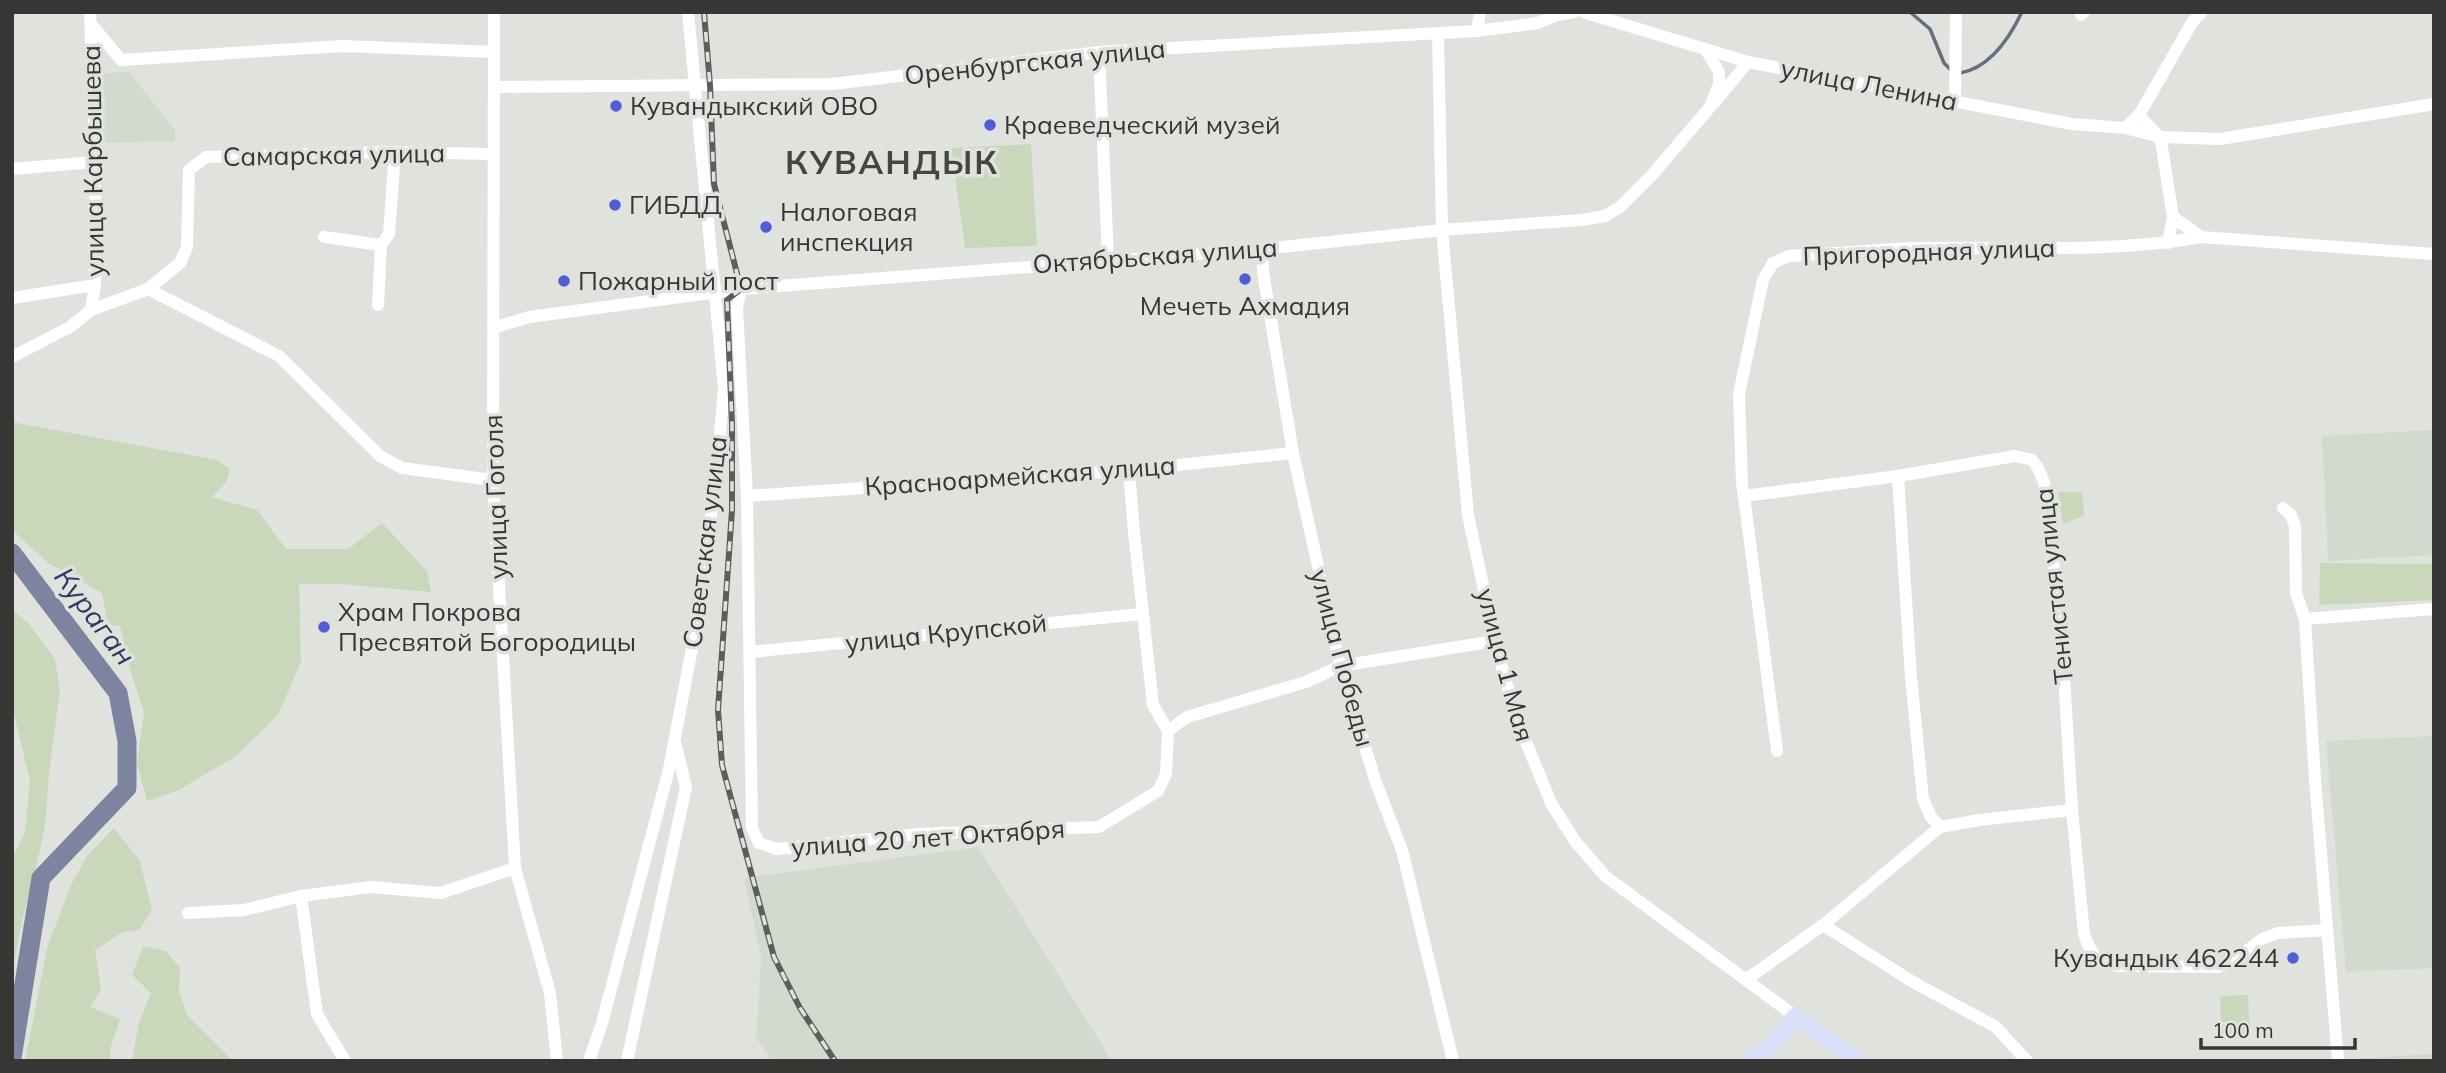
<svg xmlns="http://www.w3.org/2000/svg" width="2446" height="1073" font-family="Mulish,sans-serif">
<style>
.built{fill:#d2d9cd}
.green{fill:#c9d8bb}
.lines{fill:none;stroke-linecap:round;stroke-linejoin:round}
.stream{stroke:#686d80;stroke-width:3.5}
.river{stroke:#7d84a0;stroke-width:19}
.minor{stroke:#fff;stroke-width:12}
.major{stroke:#dae1fb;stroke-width:16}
.rail-casing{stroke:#5d5e5c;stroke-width:6}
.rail{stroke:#e0e3dd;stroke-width:3.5;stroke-dasharray:10;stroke-linecap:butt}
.poi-dot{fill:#515dd4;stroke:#e0e3dd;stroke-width:2.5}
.labels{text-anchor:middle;stroke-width:7;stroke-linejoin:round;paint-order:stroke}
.street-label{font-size:26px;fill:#363735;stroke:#e0e3dd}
.poi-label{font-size:26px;fill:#363735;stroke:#e0e3dd;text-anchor:start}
.water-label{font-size:28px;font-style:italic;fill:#303862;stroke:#e0e3dd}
.district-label{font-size:33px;font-weight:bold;letter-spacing:2px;fill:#434641;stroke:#e0e3dd}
</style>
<rect width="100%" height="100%" fill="#e0e3dd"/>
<!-- built -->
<g class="built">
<path d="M129,72L175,130V141L103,143L102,73Z"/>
<path d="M2434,430V555L2328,561L2322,436Z"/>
<path d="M2434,736V968L2346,972L2326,741Z"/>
<path d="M978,847L1112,1061H772L756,1038L761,957L744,878Z"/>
<path d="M2434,1054V1061H2352V1059Z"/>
</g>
<!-- green -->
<g class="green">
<path d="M1031,144L1037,246L965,248L951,148Z"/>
<path d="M12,422L217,460L230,469L227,481L212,497L257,510L286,549H348L382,523L427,571L431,592L340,584H299L301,662L278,715L236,756L179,790L147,801L137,763L144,712L132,676L120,626L108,625L102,593L48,563L12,530Z"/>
<path d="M2058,492H2082L2084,516L2063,524Z"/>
<path d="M2320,563L2434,564V600L2319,605Z"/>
<path d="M12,609L29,624L55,659L60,690L49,773L45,825L35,873L22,920L12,975V859L25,832L30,781L12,705Z"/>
<path d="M114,828L140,861L152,910L140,929L121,933L95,950L101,990L90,1007L120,1019L110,1049V1061H25L47,948L71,885L87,856Z"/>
<path d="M143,946L166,951L180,968L179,991L187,1015L233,1061H132L139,1023L151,993L132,975Z"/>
<path d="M2248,995L2250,1038L2222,1039L2220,996Z"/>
</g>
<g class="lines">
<!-- stream -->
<g class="stream">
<path d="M1910,12L1930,29L1944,63L1951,70"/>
<path d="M1960,73C1990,68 2010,37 2022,12"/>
</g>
<!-- river -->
<path class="river" d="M12,553L118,693L127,741V788L41,878L12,1058"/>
<!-- minor -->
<g class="minor">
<path d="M90,12L95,162V285L91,310"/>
<path d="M494,12L493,480L515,868L550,993L557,1061"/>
<path d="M1583,12L1748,62L2072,124L2125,128L2160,137L2220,139L2434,104"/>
<path d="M2081,15L2084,12"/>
<path d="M92,25L121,60L343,46L494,52"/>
<path d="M1477,31L1480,12"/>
<path d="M1438,34L1442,230L1468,515L1495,641L1516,718L1552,805L1575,841L1605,876L1795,1016"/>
<path d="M1099,52L1108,259"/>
<path d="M494,87L832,84L1099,52L1477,31L1538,23L1557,15L1574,12"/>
<path d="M1955,101L1956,12"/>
<path d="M1715,102L1748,62"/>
<path d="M2139,115C2145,124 2158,132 2161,141L2173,217L2168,243"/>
<path d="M2125,128L2139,115L2193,21L2202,12"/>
<path d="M12,169L95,162"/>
<path d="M2173,217L2201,237"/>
<path d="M324,237L381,245L389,234L395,152"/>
<path d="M1263,249V272L1293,453L1340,666L1376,783L1402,850L1453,1061"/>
<path d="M148,289L180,263L187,247L189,170L206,157L395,152L492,154"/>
<path d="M741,289L737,308L747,496L752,828L759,843L777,849L918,834L1099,827L1158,791L1166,774L1168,731L1187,717L1306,682L1340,666L1495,641"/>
<path d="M12,298L95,285"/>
<path d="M378,305L381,245"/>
<path d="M493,328L529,317L741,289L1263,249L1442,230L1581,220L1605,216L1620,207L1653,174L1710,107L1719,84V72L1706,50"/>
<path d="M12,357L70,327L91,310L148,289L279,356L380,456L402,468L493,480"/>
<path d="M1129,470L1134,532L1153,705L1168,731"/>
<path d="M1898,476L1911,677L1923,799L1931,817L1940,827"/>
<path d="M747,496L1129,470L1293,453"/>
<path d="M1744,496L1777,751"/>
<path d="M2283,508L2291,515L2295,526L2296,593L2305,619L2315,780L2338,1061"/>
<path d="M2305,619L2434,609"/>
<path d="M750,652L1142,614"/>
<path d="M301,896L317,1014L345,1061"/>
<path d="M188,913L244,910L301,896L371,887L441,893L515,868"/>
<path d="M1823,925L1913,982L1996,1027L2027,1061"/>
<path d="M2327,930L2278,933L2262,939L2234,961L2218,967L2117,966C2096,960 2091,955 2084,934L2072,810L2062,641L2044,482L2038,468L2032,460L2015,456L1898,476L1744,496L1742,484L1739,394L1763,280L1773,263L1789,256C1830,254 1871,250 1912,248C2008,246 2106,254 2201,237L2434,254"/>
<path d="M1747,979L1823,925L1940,827L1979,820L2072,810"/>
<path d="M589,1061L602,1023L669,769L701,601L718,454L724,389L688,12"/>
<path d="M627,1061L686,787L676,745"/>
</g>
<!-- major -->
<path class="major" d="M1748,1061L1768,1049L1795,1016L1859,1061"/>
<!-- rail casing -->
<g class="rail-casing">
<path id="rail" d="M704,12L710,85L714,184L741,289L727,300L732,424V510L718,710L722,765L774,957L800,1008L835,1061"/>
</g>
<!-- rail -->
<use href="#rail" class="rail"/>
</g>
<!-- markers -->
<g class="poi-dot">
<circle cx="616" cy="106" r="7"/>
<circle cx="990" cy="125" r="7"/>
<circle cx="615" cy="205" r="7"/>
<circle cx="766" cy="227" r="7"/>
<circle cx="1245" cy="279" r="7"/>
<circle cx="564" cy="281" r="7"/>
<circle cx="324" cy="627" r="7"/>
<circle cx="2293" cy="958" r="7"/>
</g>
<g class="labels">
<!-- street labels -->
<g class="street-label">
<text transform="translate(1035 62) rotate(-6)" y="9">Оренбургская улица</text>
<text transform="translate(1869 85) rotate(11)" y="9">улица Ленина</text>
<text transform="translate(334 155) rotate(-1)" y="9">Самарская улица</text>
<text transform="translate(93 161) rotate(-91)" y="9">улица Карбышева</text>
<text transform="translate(1929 252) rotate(-2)" y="9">Пригородная улица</text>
<text transform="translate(1155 256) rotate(-4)" y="9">Октябрьская улица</text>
<text transform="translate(1020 476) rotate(-4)" y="9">Красноармейская улица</text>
<text transform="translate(496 497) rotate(-92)" y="9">улица Гоголя</text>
<text transform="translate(705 542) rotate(-83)" y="9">Советская улица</text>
<text transform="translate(2054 586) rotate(-96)" y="9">Тенистая улица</text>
<text transform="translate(946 633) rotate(-6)" y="9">улица Крупской</text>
<text transform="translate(1342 658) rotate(75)" y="9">улица Победы</text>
<text transform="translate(1505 665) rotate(75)" y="9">улица 1 Мая</text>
<text transform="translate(928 838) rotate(-4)" y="9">улица 20 лет Октября</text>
</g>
<!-- poi labels -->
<g class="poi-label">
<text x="630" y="115">Кувандыкский ОВО</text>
<text x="1004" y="134">Краеведческий музей</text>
<text x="629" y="214">ГИБДД</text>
<text x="780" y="221">Налоговая<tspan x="780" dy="30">инспекция</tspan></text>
<text x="578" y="290">Пожарный пост</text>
<text x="1245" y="315" text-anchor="middle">Мечеть Ахмадия</text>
<text x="338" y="621">Храм Покрова<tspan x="338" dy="30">Пресвятой Богородицы</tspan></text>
<text x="2279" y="967" text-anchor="end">Кувандык 462244</text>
</g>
<!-- water labels -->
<g class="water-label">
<text transform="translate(95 616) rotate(53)" y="10">Кураган</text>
</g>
<!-- district labels -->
<g class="district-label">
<text x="892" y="174">КУВАНДЫК</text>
</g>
</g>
<!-- border -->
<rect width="2446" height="1073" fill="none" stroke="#363735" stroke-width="28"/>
<!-- scale -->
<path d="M2201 1038v10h154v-10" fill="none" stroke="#363735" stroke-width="3.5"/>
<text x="2212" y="1038" font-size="21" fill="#363735" stroke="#e0e3dd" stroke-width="5" paint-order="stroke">100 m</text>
</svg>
